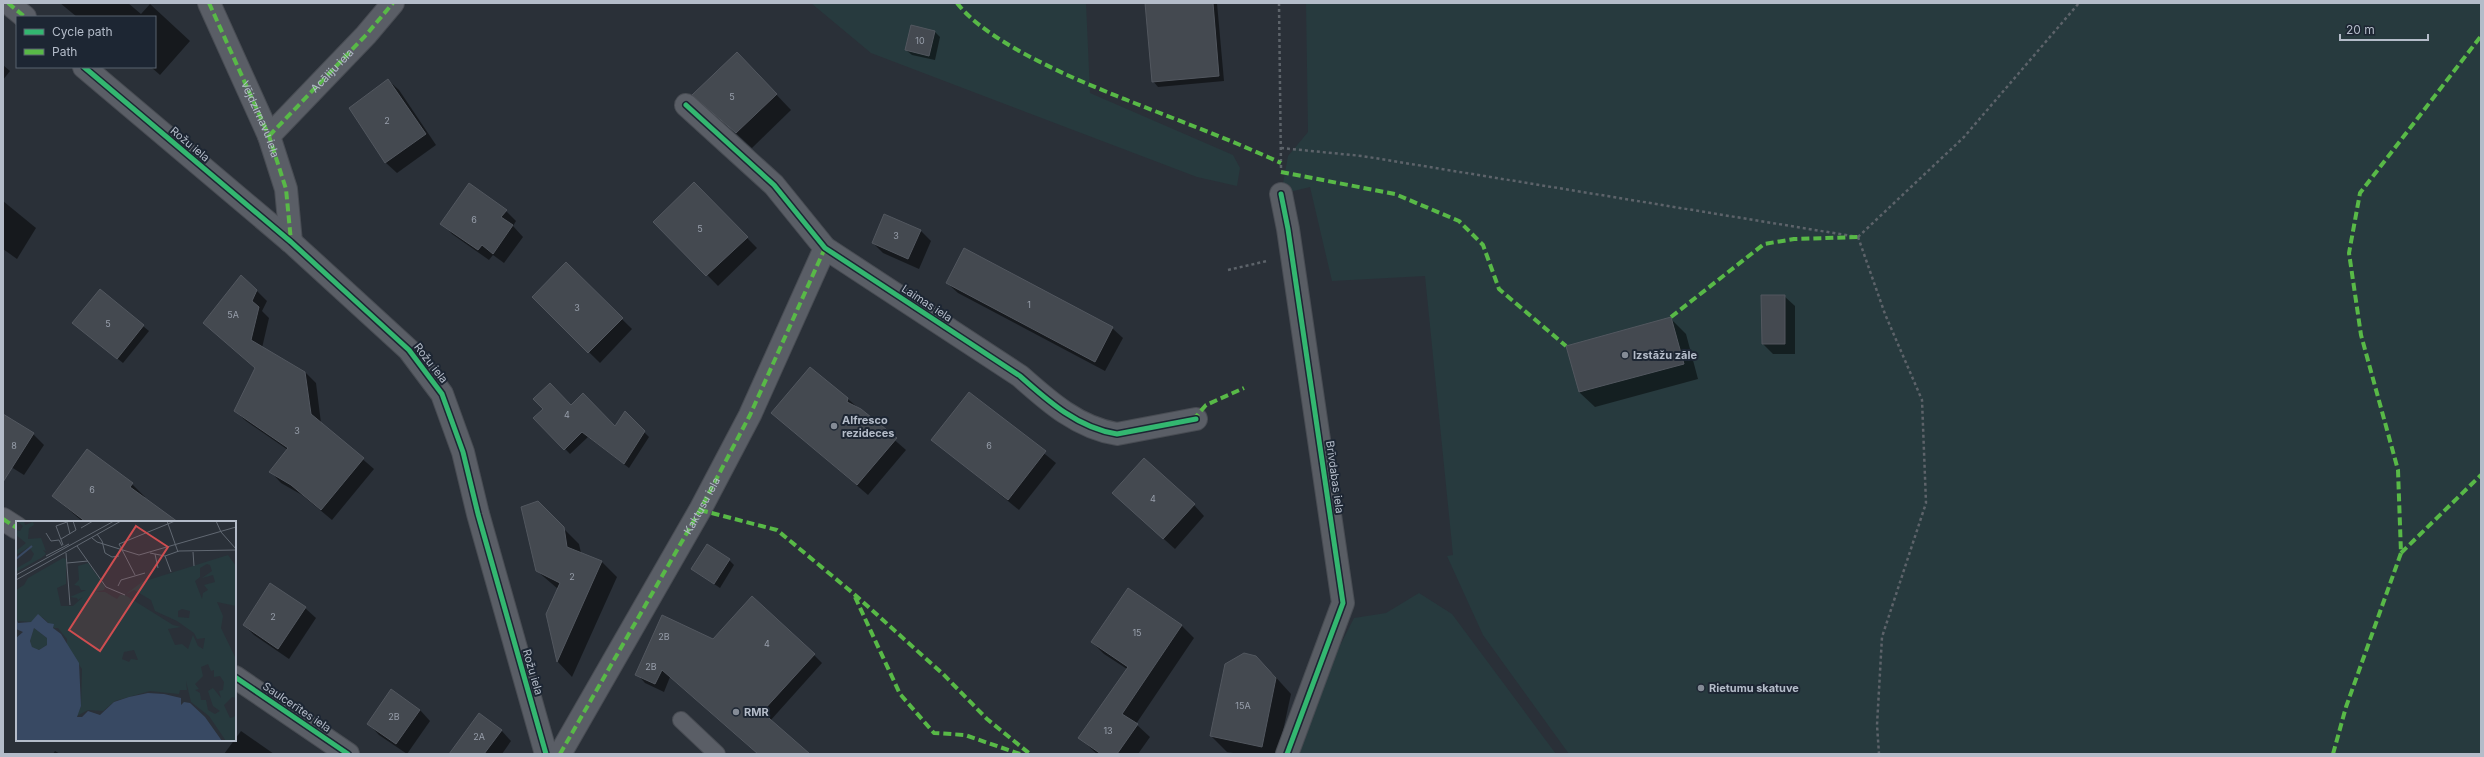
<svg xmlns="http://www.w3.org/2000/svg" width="2484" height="757" font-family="Inter,sans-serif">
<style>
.green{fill:#273a3e}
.shadow{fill:#0007}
.building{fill:#444950;stroke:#52575f}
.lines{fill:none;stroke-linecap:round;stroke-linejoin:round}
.lane-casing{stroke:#484c53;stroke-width:18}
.street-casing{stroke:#484c53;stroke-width:24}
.secondary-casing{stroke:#484c53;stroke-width:24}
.path{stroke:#5d636a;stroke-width:2.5;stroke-dasharray:3 3;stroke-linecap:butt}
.lane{stroke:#5a5e66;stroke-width:16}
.street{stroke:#5a5e66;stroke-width:22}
.secondary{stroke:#595d64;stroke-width:22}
.quiet{stroke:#58b947;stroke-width:4;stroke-dasharray:8 4;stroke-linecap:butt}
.cycleway-casing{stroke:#1d2633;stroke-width:8}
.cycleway{stroke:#33b770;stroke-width:5}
.poi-dot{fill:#848b96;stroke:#1d2633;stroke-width:1.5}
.labels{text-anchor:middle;stroke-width:4;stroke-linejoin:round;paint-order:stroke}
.number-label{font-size:9px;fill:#989fab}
.street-label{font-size:11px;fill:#b4bcc9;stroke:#1d2633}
.poi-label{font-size:11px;font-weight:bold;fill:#b4bcc9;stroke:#1d2633;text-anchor:start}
.inset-river{fill:none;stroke:#384963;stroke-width:2}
.inset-road{fill:none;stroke:#616872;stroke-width:1}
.view{fill:#ce4d50;fill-opacity:0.15;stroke:#ce4d50;stroke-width:2}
.inset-edge{fill:none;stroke:#b4bcc9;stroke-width:2}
</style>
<rect width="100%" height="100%" fill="#2a3038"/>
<!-- green -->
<g class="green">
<path d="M811,3H1086L1090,93L1233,155L1240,168L1237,186L1197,177L871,53Z"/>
<path d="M1306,3H2481V754H1569L1483,635L1447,556L1453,555L1425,276L1332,281L1310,187L1281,194L1288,156L1308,132Z"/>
<path d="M1419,593L1452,614L1556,754H1294L1324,677L1354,618L1386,613Z"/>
</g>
<!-- shadow -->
<g class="shadow">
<path d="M60,3H128L141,14L150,4L190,41L160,75L151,67H155V17H77Z"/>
<path d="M1146,3H1217L1224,81L1158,87L1153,81Z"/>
<path d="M912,26L935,32L940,37L935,60L912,55L906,50Z"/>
<path d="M3,65L10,71L3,80Z"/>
<path d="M752,69L791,110L752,148L694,95Z"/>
<path d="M388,80L399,90L436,145L397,173L386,163L350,108Z"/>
<path d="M694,184L757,248L718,286L655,222Z"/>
<path d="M3,201L36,228L17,259L3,249Z"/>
<path d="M506,211L516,221L513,226L523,237L504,263L493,255L489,260L452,234L442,223Z"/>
<path d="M920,230L931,241L919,269L883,253L873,243Z"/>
<path d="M566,264L632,329L600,363L533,297Z"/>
<path d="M947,283L1112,328L1123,338L1105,371L958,293Z"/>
<path d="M256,290L267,301L262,311L269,318L262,348L305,372L316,383L321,423L374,469L332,520L302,495L281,483L271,472L288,450L246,421L235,411L256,369L204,323Z"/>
<path d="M100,291L149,331L123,363L79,328Z"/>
<path d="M1784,296L1795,306V354H1773L1763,344Z"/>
<path d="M1670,318L1686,334L1698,379L1595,407L1579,392Z"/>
<path d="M969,393L1056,463L1019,510L933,440Z"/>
<path d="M848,399L906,450L868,495L772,413Z"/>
<path d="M571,407L616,428L625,413L649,437L629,468L588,437L570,454L535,418L544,409Z"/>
<path d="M3,415L33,434L44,445L24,475L3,462Z"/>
<path d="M132,484L145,497L144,499L176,522H83L53,496Z"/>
<path d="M537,502L579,544L581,553L602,562L617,577L572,677L558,662L547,614L558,589L537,571Z"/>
<path d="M1124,503L1194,505L1204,516L1175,549Z"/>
<path d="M729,560L734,565L720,588L692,569Z"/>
<path d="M1128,589L1182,626L1194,638L1136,724L1150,737L1138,754H1097L1080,738L1127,669L1104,654L1092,642Z"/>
<path d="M305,608L316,618L289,659L254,635L244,625Z"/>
<path d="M713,640L814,655L822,663L770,721L808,754H758L670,677L664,692L645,683L637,674Z"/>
<path d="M1272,673L1291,694L1278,754H1239L1227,752L1211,736Z"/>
<path d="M420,710L430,721L407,754L379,735L369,724Z"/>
<path d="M501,730L511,741L502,754H450Z"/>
<path d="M241,731L274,754H224Z"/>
<path d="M55,751L60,754H53Z"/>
</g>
<!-- building -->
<g class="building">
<path d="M1145,3H1213L1219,76L1152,82Z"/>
<path d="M911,25L935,31L929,56L905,50Z"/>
<path d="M737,52L777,94L736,133L692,95Z"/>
<path d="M388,79L426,134L385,163L349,108Z"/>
<path d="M694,182L748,237L706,276L653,222Z"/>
<path d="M469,183L507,210L501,217L513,225L493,254L482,245L478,250L440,224Z"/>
<path d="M884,214L921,230L908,259L872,243Z"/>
<path d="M964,248L1113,327L1095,362L946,283Z"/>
<path d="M566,262L623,318L588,353L532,297Z"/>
<path d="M241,275L257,290L252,301L259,307L251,340L305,372L311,414L364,458L321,510L291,485L269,472L288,448L234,411L255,368L203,323Z"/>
<path d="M100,289L144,325L117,359L72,323Z"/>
<path d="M1761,295H1785V344H1762Z"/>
<path d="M1671,317L1684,364L1579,392L1566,346Z"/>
<path d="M810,367L848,398L847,402L861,409L897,438L857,485L771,413Z"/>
<path d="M550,383L571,405L583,393L615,426L625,411L645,431L624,464L582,432L564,450L533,418L543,409L533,399Z"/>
<path d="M969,392L1046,451L1008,500L931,440Z"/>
<path d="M3,414L34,433L3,482Z"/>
<path d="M87,449L133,483L130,487L178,522H86L52,496Z"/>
<path d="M1144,458L1195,504L1163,539L1112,493Z"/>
<path d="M538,501L564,527L567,547L602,561L557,662L546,614L560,583L536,571L521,507Z"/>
<path d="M707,544L730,559L714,584L691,569Z"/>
<path d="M270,583L306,607L278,649L243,625Z"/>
<path d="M1128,588L1182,625L1122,714L1138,724L1117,754H1101L1078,738L1128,667L1091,642Z"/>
<path d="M752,596L815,654L762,712L810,754H758L662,670L655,684L635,675L662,615L713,639Z"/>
<path d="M1244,653L1256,656L1276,678L1262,747L1210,736L1225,664Z"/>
<path d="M391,689L420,710L396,744L367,724Z"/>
<path d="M479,713L502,730L484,754H449Z"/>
</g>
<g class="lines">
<!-- lane casing -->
<g class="lane-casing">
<path id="lane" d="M681,720L717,754"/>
</g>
<!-- street casing -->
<g class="street-casing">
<g id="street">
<path d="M8,3L25,17"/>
<path d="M209,3L269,136L286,189L291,242"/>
<path d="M84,67L291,242L409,350L442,394L463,452L478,514L546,754"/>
<path d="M686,105L774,185L825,248L1020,376C1048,401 1078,428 1117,434L1196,419"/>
<path id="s1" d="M269,136L366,35L393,3"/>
<path d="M3,519L17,528"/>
<path d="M235,677L348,754"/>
<path id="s2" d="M560,754L700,510L750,415L825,248"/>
</g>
</g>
<!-- secondary casing -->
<g class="secondary-casing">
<path id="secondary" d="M1281,194L1288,229L1343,603L1287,754"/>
</g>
<!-- path -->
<g class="path">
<path d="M1279,3L1281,168"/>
<path d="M1281,148L1362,156L1858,237"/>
<path d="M1858,237L1885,314L1922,400L1926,503L1882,637L1877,725L1879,754"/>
<path d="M1858,237L1964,137L2079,3"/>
<path d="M1228,270L1267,261"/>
</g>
<!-- lane -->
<use href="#lane" class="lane"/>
<!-- street -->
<use href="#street" class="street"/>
<!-- secondary -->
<use href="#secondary" class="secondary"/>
<!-- quiet -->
<g class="quiet">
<path d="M8,3L25,17"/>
<path id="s3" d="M209,3L269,136L286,189L291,241"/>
<path d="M957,3C980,33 1031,58 1065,74C1136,106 1210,130 1281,163"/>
<path d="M269,136L366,35L393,3"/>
<path d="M1281,172L1395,194L1459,221L1483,245L1499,289L1566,346"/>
<path d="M1671,317L1764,244L1794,239L1858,237"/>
<path d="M1193,420L1206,405L1244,388"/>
<path d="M700,510L777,530L854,594L943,674L987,719L1030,754"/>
<path d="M3,519L17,528"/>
<path d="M2401,553L2481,475"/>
<path d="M855,597L900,694L934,733L965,735L1020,754"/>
<path d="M560,754L700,510L750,415L825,248"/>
<path d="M2333,754L2346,707L2401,553L2398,470L2361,335L2349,253L2360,193L2481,36"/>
</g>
<!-- cycleway casing -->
<g class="cycleway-casing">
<g id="cycleway">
<path d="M84,67L291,242L409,350L442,394L463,452L478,514L546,754"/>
<path d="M686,105L774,185L825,248L1020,376C1048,401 1078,428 1117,434L1196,419"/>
<path d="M1281,194L1288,229L1343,603L1287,754"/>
<path d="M235,677L348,754"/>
</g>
</g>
<!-- cycleway -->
<use href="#cycleway" class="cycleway"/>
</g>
<!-- markers -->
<g class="poi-dot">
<circle cx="1625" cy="355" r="4"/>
<circle cx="834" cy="426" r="4"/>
<circle cx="1701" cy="688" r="4"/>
<circle cx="736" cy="712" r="4"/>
</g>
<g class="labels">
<!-- number labels -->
<g class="number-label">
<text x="920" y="44">10</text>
<text x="732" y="100">5</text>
<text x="387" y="124">2</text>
<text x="474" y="223">6</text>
<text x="700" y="232">5</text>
<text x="896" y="239">3</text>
<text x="1029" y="308">1</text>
<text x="577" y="311">3</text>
<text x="233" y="318">5A</text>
<text x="108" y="327">5</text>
<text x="567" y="418">4</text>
<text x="297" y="434">3</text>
<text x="14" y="449">8</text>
<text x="989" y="449">6</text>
<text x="92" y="493">6</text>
<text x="1153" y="502">4</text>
<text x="572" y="580">2</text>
<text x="273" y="620">2</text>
<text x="1137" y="636">15</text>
<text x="664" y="640">2B</text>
<text x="767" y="647">4</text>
<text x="651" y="670">2B</text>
<text x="1243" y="709">15A</text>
<text x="394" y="720">2B</text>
<text x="1108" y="734">13</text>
<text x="479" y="740">2A</text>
</g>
<!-- street labels -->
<g class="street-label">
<text dy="4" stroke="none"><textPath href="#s1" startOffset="91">Acāliju iela</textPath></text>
<text dy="4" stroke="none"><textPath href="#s3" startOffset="127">Vējdzirnavu iela</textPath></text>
<text transform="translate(190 144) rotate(40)" y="4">Rožu iela</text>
<text transform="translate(927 303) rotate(33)" y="4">Laimas iela</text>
<text transform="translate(431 363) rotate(52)" y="4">Rožu iela</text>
<text transform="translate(1335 477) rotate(82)" y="4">Brīvdabas iela</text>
<text dy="4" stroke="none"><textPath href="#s2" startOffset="286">Kaktusu iela</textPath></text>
<text transform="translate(533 672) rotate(74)" y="4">Rožu iela</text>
<text transform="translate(297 707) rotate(34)" y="4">Saulcerītes iela</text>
</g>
<!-- poi labels -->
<g class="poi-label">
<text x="1633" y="359">Izstāžu zāle</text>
<text x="842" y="424">Alfresco<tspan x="842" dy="13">rezideces</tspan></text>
<text x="1709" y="692">Rietumu skatuve</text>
<text x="744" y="716">RMR</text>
</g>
</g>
<!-- overview -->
<g transform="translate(16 521)">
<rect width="220" height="220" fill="#2a3038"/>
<path d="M1,0H8L9,4L17,1L18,4L13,7L12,18L25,17L30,30L27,29L30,33L25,37L0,51L1,47L15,39L18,33L13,26L0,34V30L10,22L0,14V9L4,10L7,5ZM212,34L220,45V85L201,81L207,95L205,107L220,138V177L216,176L208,184L214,197L218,196L220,192V220H210L193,195L175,181L170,160L171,169H164L163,173L134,170L99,180L87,190L72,189L61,195L65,185L66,148L51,126V118L42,107H38L26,96L15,101L1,100L0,69L8,64L12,57L47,37L50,38V63L41,67L45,85H57L67,76L62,79L61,77L54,76L70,69H65L63,65L58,64L63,59L62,45L72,42L89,66L88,69L79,71H89L101,78L104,74H109L157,104L165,106L152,108L159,124L166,123L172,128L177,114L182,125L187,128L189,117L181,118L178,112L161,100L139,90L135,79L118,69L110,73L126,61ZM191,43L194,44L196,50L186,57L197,54L199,61L188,64L192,69L187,72L186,78L179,60L184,56V47ZM166,88L174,90L173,97L162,96V90ZM118,129L122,139L115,138L113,141L106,138L108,131ZM192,143L195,150L198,149V156L204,155L208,161L207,169L203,170L205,177L197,167L192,170L197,185L204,190L199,193L192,189L190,179H185L184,172L179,169L183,168L179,163L187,155L185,146ZM18,107L31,117V124L23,129L16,127L14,120Z" fill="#273a3e" fill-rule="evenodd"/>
<path d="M22,93L32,102L38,103L37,107L45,113L63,142L65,185L61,196H66L72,190L84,194L98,181L113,176L132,172L148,173L165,177V184L168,181L174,182L189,196L206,220H0V117L7,111L0,108V96L2,102L15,101ZM18,107L31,117V124L23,129L16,126L14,120Z" fill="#384963" fill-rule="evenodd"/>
<path class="inset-river" d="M0,38L16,25"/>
<path class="inset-road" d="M151,0L162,31M200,0L205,11L220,28M65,7L77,0M30,12L35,20L43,19L46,25M81,13L86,20L89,32L96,36L103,35M76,17L81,21L123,34L220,6M45,18L60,9L57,0M47,24L40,5L51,1L54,13M61,25L90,66L109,74M177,31L178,45M50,32L54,84M134,32L149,35L163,30L220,29M139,33L142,47M30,35L53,23M149,35L155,51M51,42L72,40M0,54L98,0M119,54L103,23L159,0M0,59L105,0M102,65L105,59L129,52"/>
<path class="view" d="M120,5L152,26L84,130L53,109Z"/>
<rect width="220" height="220" class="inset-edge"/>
</g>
<!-- border -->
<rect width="2484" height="757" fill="none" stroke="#b4bcc9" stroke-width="8"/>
<!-- legend -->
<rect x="16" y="16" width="140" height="52" fill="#1d2633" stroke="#59626f"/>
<rect x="24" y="29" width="20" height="6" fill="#33b770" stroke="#59626f"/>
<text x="52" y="36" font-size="12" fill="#b4bcc9">Cycle path</text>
<rect x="24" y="49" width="20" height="6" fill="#58b947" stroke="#59626f"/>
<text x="52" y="56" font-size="12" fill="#b4bcc9">Path</text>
<!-- scale -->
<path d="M2340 34v6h88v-6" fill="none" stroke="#b4bcc9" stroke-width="2"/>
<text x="2346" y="34" font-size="12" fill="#b4bcc9" stroke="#1d2633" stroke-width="3" paint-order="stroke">20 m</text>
</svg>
